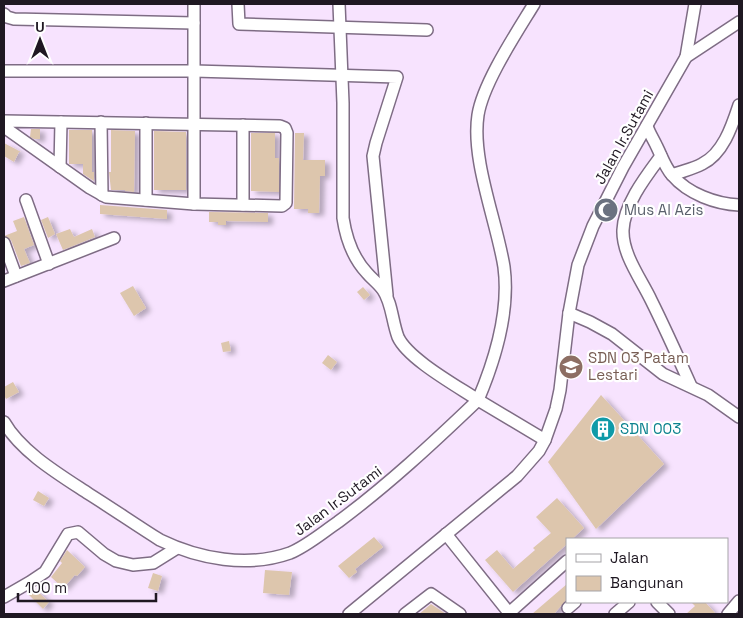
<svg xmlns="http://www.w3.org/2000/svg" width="743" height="618" font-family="'Space Grotesk',sans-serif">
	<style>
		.building { fill: #ddc6ad; filter: url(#shadow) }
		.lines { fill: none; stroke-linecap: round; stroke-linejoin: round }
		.minor-casing { stroke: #7e6c84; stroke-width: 14 }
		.minor { stroke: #fff; stroke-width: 11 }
		.labels { text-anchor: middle; stroke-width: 4.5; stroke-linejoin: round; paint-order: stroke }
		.street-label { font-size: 15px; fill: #1f1822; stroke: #fff }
		.worship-label { font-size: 15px; fill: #5b616d; stroke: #fff; text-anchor: start }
		.education-label { font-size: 15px; fill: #785e54; stroke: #fff; text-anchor: start }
		.culture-label { font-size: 15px; fill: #0d838f; stroke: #fff; text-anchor: start }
	</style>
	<defs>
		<filter id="shadow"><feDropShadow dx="5" dy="3" stdDeviation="2.5" flood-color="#0004"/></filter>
	</defs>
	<rect width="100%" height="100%" fill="#f7e3fe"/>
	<g class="building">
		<path d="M 31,129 L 40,129 L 40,139 L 34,139 L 30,137 Z"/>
		<path d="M 69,130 L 92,130 L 92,172 L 94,172 L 94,181 L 83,174 L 83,164 L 69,164 Z"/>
		<path d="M 111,130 L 135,131 L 134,192 L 125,191 L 125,190 L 111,190 L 109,172 L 111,172 Z"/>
		<path d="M 154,131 L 186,132 L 186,190 L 154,190 Z"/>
		<path d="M 251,133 L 275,133 L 275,158 L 279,158 L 279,192 L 251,191 Z"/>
		<path d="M 295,133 L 304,133 L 303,160 L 325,160 L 325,176 L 320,176 L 319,213 L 308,213 L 308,209 L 294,209 Z"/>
		<path d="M 4,143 L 21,152 L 19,152 L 14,162 L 4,156 Z"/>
		<path d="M 100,205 L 167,210 L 167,219 L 100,214 Z"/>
		<path d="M 209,212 L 268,213 L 268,222 L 226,221 L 226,225 L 218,225 L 218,222 L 209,222 Z"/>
		<path d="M 24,217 L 34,245 L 24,249 L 30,263 L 21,266 L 11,240 L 4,236 L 17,231 L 13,221 Z"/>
		<path d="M 48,217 L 55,234 L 48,238 L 41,220 Z"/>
		<path d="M 70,229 L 74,237 L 92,229 L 95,237 L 63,250 L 56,234 Z"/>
		<path d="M 133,286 L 146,308 L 134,316 L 120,293 Z"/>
		<path d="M 363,287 L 370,295 L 364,300 L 357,292 Z"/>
		<path d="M 229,341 L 231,351 L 223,352 L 221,343 Z"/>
		<path d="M 328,355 L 337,362 L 331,370 L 322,363 Z"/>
		<path d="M 13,382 L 19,392 L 6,399 L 4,395 L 4,387 Z"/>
		<path d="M 601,395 L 664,464 L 596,529 L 548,462 Z"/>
		<path d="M 38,491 L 49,498 L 44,506 L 33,500 Z"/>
		<path d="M 557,498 L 584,528 L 572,539 L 567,539 L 567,544 L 513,592 L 485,560 L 497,550 L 513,569 L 535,550 L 533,548 L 551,533 L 536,517 Z"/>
		<path d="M 374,537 L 383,547 L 355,569 L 357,572 L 349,578 L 338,566 Z"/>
		<path d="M 67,550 L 85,567 L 77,576 L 75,575 L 63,588 L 51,577 L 62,563 L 60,561 Z"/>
		<path d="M 265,570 L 292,572 L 289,595 L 263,593 Z"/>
		<path d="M 153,573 L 162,576 L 158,591 L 148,588 Z"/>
		<path d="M 567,584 L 567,599 L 554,614 L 532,614 Z"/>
		<path d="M 34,588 L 49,602 L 43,609 L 27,593 Z"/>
		<path d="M 691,602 L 705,602 L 716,614 L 686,614 L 695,606 Z"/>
		<path d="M 431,604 L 446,614 L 419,614 Z"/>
	</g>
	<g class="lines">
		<defs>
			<g id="minor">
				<path d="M 194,4 L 194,204"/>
				<path d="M 238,4 L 239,24 L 427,30"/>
				<path d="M 339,4 L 343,103 L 343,218 C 346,238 352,257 367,273 C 372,279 378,283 383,290 C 392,303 392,321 398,337 C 408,359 457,386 478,400 C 495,360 510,312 504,267 C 497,222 471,160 478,115 C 483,83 517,32 534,4"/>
				<path d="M 4,14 L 7,17 L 14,19 L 194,23"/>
				<path d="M 686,57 L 695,4"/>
				<path d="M 4,71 L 194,71 L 397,77 L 376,143 L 373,156 L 387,295"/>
				<path d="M 4,121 L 280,126 L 285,128 L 287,133 L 286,203 L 282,206 L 194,204 L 106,197 L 90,188 L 4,127"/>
				<path d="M 101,122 L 102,195"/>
				<path d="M 146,123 L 146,200"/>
				<path d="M 647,126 C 649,133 654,140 657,147 C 662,157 665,167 672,175 C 688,194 716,204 739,205"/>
				<path d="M 661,156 C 647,175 624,204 623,230 C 622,254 641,279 651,300 C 665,328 678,357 691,386"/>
				<path d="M 60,167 L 61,122"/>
				<path d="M 672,175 C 682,171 693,169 702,164 C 723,154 732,126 739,105"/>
				<path d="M 26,200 L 49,264"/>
				<path d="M 243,205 L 243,125"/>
				<path d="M 4,243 L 16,276"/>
				<path d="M 4,281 L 114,238"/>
				<path d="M 569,313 L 590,322 L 612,334 L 663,374 L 708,395 L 739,417"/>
				<path d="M 4,422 C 21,452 60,475 89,494 C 113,509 136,525 160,540 C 199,559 248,568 290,553 C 307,546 322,533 338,522 C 388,485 433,443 478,400 L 545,440"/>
				<path d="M 446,534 L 510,614"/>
				<path d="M 4,597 L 30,582 L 45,572 L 68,534 L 78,532 L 104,554 L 116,561 L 133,565 L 153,563 L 177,548"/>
				<path d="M 657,602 L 669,614"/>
				<path d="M 568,608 L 575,602"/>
				<path d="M 509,613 L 567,561"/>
				<path d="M 349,614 L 517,476 L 539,451 L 545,440 L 556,409 L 560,390 L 569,313 L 578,265 L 593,226 L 623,167 L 686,57 L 739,22"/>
				<path d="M 405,614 L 431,594 L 460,614"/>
				<path d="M 615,614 L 629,602"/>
				<path d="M 728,614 L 739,601"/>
			</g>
		</defs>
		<use href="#minor" class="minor-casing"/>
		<use href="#minor" class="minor"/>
	</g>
	<defs>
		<symbol id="mosque-disc" viewBox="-11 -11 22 22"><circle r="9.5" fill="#6b7280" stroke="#fff"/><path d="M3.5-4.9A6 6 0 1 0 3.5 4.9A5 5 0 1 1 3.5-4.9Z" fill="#fff"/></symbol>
		<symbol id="school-disc" viewBox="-11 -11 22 22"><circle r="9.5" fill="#8d6e63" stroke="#fff"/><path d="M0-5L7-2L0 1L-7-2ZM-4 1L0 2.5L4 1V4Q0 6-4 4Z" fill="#fff"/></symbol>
		<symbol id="building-disc" viewBox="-11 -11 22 22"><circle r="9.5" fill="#0f9aa8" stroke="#fff"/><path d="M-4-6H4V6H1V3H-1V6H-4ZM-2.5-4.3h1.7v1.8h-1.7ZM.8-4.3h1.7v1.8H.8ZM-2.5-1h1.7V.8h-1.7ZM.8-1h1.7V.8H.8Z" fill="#fff"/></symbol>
	</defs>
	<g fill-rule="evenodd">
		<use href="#mosque-disc" x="592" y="196" width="28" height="28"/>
		<use href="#school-disc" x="557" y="353" width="28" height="28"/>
		<use href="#building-disc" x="589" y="415" width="28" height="28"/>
	</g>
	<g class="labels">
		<g class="street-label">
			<text transform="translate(624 137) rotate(-61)" y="5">Jalan Ir.Sutami</text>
			<text transform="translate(338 501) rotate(-37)" y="5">Jalan Ir.Sutami</text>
		</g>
		<g class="worship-label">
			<text x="624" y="215">Mus Al Azis</text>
		</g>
		<g class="education-label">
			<text x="588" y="363">SDN 03 Patam<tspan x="588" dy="17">Lestari</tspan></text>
		</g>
		<g class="culture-label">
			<text x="620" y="434">SDN 003</text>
		</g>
	</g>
	<rect width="743" height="618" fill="none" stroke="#1f1822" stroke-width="10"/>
	<rect x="566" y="538" width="162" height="65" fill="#ffffff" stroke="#a5a3a7"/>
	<rect x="576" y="554" width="25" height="8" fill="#ffffff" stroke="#a5a3a7"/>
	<text x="610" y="563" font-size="15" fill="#1f1822">Jalan</text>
	<rect x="576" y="576" width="25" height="15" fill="#ddc6ad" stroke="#a5a3a7"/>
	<text x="610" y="588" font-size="15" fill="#1f1822">Bangunan</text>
	<g transform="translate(40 40)" stroke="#ffffff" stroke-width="4" paint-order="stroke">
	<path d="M0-4L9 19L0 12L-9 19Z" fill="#1f1822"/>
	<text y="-8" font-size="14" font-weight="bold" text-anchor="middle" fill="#1f1822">U</text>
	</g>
	<path d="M18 593v8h138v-8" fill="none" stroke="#1f1822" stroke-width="2.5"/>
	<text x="25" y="593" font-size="15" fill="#1f1822" stroke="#ffffff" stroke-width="4" paint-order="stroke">100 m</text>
</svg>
